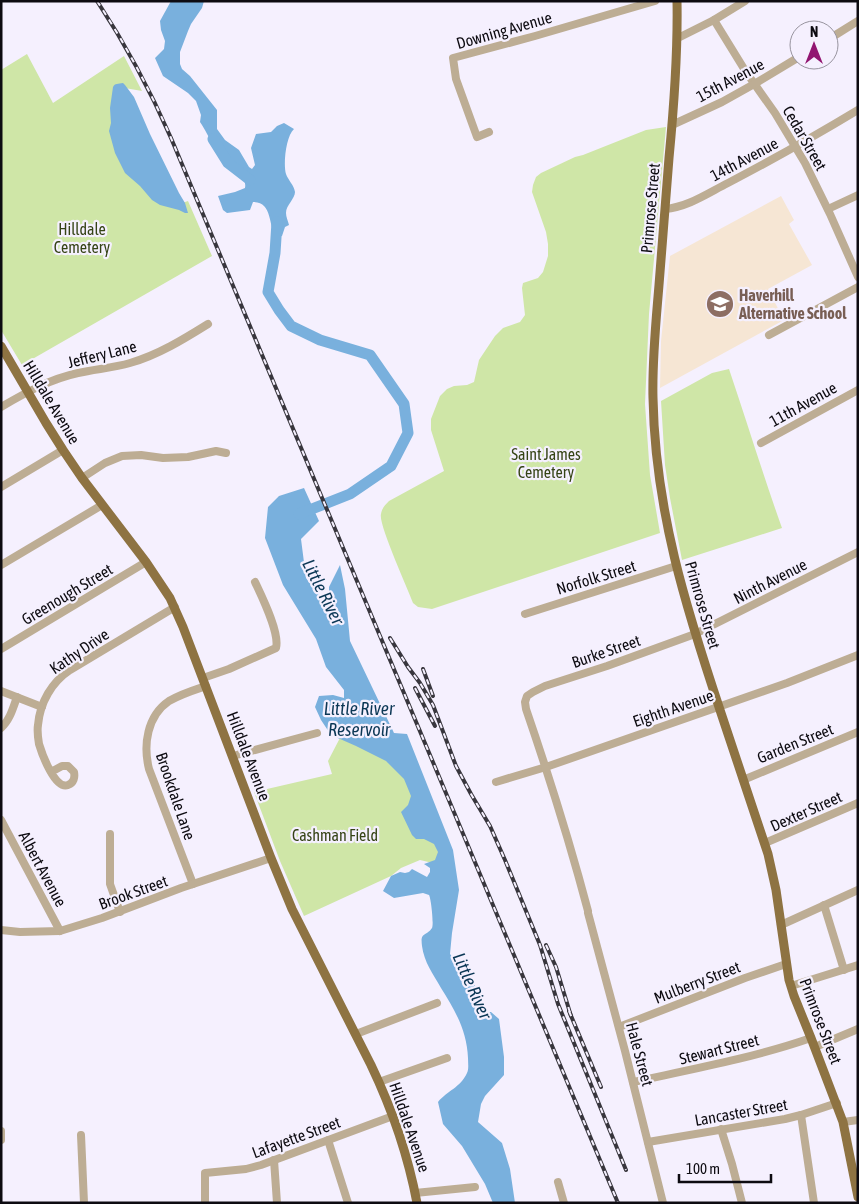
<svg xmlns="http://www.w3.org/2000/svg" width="859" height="1204" font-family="'Asap Condensed',sans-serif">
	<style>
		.education { fill: #f6e6d4 }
		.green { fill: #cfe6a7 }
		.water { fill: #79b0dd }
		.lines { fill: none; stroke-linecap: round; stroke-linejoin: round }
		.river { stroke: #79b0dd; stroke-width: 11 }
		.minor { stroke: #bdad94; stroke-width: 8 }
		.major { stroke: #8e7342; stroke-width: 9 }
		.rail-casing { stroke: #38363d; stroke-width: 4 }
		.rail { stroke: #f5f0fe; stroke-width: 2; stroke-dasharray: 5.5; stroke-linecap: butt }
		.labels { text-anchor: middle; stroke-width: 4.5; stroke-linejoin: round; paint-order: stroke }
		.street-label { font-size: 16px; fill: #0d0b11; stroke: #f5f0fe }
		.park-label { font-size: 16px; fill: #354315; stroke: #f5f0fe }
		.education-label { font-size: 16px; font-weight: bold; fill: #785e54; stroke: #f5f0fe; text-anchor: start }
		.water-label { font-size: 18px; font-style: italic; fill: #0b3755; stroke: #f5f0fe }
	</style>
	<rect width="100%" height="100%" fill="#f5f0fe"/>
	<path class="education" d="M 781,196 L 794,220 L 789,224 L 812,265 L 768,289 L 784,320 L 660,388 L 661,341 L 670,256 Z"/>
	<g class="green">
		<path d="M 27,54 L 53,103 L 124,56 L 142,91 L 119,87 L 179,204 L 188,201 L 212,256 L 22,365 L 1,330 L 1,70 Z"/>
		<path d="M 666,127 L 649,314 L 645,404 L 650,475 L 660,533 L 432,609 L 418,607 L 413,603 C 408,589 378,524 381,514 C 382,508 385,505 389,501 L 444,471 L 431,430 L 431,419 L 440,396 L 447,389 L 454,386 L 467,385 L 474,382 L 479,360 L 495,336 L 503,328 L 520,322 L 525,315 L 522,288 L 523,283 L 538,278 L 543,272 L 548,256 L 548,244 L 546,232 L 532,192 L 533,185 L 536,177 L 541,173 L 575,157 L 583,155 L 646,130 Z"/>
		<path d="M 729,369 C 747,422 763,475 782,528 L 682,560 L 670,498 L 665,465 L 661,401 L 712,373 Z"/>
		<path d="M 341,736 L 363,742 L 404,775 L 436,841 L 441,856 L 437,864 L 420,860 L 401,868 L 391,876 L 304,916 L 280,861 L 254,792 L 332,774 L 328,761 Z"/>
	</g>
	<g class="water">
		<path d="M 171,1 L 204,1 L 202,8 L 191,24 L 188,31 L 180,52 L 180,64 L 182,69 L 190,76 L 217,110 L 217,129 L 225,140 L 239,150 L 249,167 L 252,169 L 255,165 L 251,148 L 256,134 L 271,132 L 277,126 L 284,123 L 294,129 C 286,136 283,164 286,174 C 288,180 294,185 295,192 C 295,199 286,205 286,213 C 286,217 288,221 289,225 L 285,227 L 282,236 L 276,237 C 268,226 273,202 253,202 L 250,210 L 227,213 L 223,210 L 218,196 L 235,192 L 245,188 C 248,173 224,156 215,146 C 209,139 205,129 200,122 L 201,115 L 196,101 L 188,93 L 163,76 L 155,58 L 164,49 L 165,41 L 161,30 L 160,21 Z"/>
		<path d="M 123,83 L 125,85 L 134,97 L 150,134 L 179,193 L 185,203 L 188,213 L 185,213 L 179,210 L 160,205 L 152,200 L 140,186 L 125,173 L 115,153 L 109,131 L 111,123 L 110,108 L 113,87 C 115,83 118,84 123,83 Z"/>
		<path d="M 304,488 L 319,521 L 301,539 L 306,578 L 329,609 L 329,587 L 340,565 L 345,589 L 350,641 L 394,733 L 407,734 L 453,850 L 459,890 L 452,933 L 450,954 C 455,960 470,972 473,978 C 477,988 475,1000 477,1010 L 481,1012 L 491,1012 L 499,1019 L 504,1057 L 504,1075 L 485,1096 L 481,1104 L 478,1122 L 502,1143 L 510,1169 L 515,1203 L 493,1203 L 485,1184 L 462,1146 L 443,1124 L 438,1102 C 448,1090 460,1088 467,1073 C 469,1069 468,1063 468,1058 C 467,1031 455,1010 441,988 C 433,974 424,962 422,946 C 420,931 426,937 432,928 C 434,924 431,898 429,895 L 423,893 L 394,898 L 383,891 L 391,876 L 400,872 L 405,873 L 409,872 L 412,869 L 427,877 L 430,872 L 430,868 L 424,864 L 435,860 L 438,852 L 434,844 L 424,839 L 416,839 L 412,835 L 401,812 L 408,805 L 411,796 L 404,779 L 386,761 L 356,746 L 331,735 L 321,720 L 315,707 L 319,696 L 333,695 L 344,698 L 344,690 L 326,667 L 316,639 L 283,585 L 265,538 L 268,507 L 279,496 Z"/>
	</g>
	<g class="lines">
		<g class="river">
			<path d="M 213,139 L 228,163 L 250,180"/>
			<path d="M 277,222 L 275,253 L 268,292 L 279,310 L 291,326 L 320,340 L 370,355 L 404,404 L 408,433 L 391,466 L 350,494 L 299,514"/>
		</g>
		<g class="minor">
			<path d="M 714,20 L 746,72 L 775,113 L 805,163 L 830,214 L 858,277"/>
			<path d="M 678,38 L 714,20 L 745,1"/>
			<path d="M 829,39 L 858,21"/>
			<path d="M 672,125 L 722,102 L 756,83 L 799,57"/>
			<path d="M 489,132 L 477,137 L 456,79 L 453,58 L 535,36 L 655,1"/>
			<path d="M 665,209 C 688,207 708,193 728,183 C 772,160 815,136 858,110"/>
			<path d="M 828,209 L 858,195"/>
			<path d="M 769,335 L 858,287"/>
			<path d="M 1,407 C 25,393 50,379 78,373 C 95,369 113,368 130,363 C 158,355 184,339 208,324"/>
			<path d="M 761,443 L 858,390"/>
			<path d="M 82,478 L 105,463 L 122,456 L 141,455 L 163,458 L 188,457 L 216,451 L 226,453"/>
			<path d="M 1,487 L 63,450"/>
			<path d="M 1,565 L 102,505"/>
			<path d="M 525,614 L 676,566"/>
			<path d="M 1,649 L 146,562"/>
			<path d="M 203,678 L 229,669 L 276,648 C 280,633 262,597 255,582"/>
			<path d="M 1,691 L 42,707"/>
			<path d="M 1,728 C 10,720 13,708 17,697"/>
			<path d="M 233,756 L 317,733"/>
			<path d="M 51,772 L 62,766 L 68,766 L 74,772 C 75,777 74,783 68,785 C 55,790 42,754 39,744 C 38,738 37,731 38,725 C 40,702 52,682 70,670 L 175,607"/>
			<path d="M 743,780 L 858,732"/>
			<path d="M 496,782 L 546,767 L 787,683 L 858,655"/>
			<path d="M 1,820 L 60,931"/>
			<path d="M 110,834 L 110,884 L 120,912"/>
			<path d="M 765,843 L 858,803"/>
			<path d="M 193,884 L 149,769 C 143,745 147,716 169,701 C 181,694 194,690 206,686"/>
			<path d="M 824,905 L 844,970"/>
			<path d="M 588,911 C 570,843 549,776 526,709 L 525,702 L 527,696 L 533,692 L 545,686 L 607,666 L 695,634 L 858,552"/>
			<path d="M 588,913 L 625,1051 L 663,1203"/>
			<path d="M 781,925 L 858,890"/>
			<path d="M 1,930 L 20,932 L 60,931 L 102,918 L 181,888 L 271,858"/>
			<path d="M 791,986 L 858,965"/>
			<path d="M 619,1027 L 745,978 L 786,964"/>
			<path d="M 356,1034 L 437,1003"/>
			<path d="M 815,1047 L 858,1029"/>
			<path d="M 379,1082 L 447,1058"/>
			<path d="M 633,1082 C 693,1069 753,1058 811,1038"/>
			<path d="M 801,1115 L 814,1203"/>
			<path d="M 843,1122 L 858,1120"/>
			<path d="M 721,1129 L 732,1164 L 742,1203"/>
			<path d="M 1,1131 L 1,1140"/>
			<path d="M 81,1135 L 84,1203"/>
			<path d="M 328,1140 L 348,1203"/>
			<path d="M 648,1142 L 785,1119 L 801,1115 L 837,1103"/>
			<path d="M 274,1160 L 277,1203"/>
			<path d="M 558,1182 L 564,1203"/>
			<path d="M 415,1193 L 475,1187"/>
			<path d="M 205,1203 L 205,1173 L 246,1169 L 261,1165 L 393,1116"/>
		</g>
		<g class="major">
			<path d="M 677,1 C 678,54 674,106 669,158 C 666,200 662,243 659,285 C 656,322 652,360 653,398 C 655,510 686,608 721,713 C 737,760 752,807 768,854 L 776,890 L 789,980 L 794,996 L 811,1038 L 843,1122 L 858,1197"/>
			<path d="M 1,346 L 46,423 L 63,450 L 82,478 L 146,562 L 170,598 L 183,627 L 271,858 L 292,909 L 371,1065 C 392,1109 408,1155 417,1203"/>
		</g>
		<defs>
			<g id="rail">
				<path d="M 97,1 C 126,45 150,90 171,138 L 618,1203"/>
				<path d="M 390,638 L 408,667 L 420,683 L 433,705 L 456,766 L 471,794 L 490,826 L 505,860 L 540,945 L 558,1004 L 626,1170"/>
				<path d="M 423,669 L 433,696"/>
				<path d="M 415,688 L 435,726"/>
				<path d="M 546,945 L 556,967 L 571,1016"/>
				<path d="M 569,1011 L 601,1087"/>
			</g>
		</defs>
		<use href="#rail" class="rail-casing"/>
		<use href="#rail" class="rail"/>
	</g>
	<defs>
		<symbol id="school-disc" viewBox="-11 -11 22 22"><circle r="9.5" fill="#8d6e63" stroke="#f5f0fe"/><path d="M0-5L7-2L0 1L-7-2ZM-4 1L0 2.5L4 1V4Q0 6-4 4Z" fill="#fff"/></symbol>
	</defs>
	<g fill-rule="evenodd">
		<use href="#school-disc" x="704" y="288" width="32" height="32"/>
	</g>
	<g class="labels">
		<g class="street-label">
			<text transform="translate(504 30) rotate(-16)" y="6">Downing Avenue</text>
			<text transform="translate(730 80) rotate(-28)" y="6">15th Avenue</text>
			<text transform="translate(805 138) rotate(60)" y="6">Cedar Street</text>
			<text transform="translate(744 159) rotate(-28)" y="6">14th Avenue</text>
			<text transform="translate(650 208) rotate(-85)" y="6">Primrose Street</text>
			<text transform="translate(102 354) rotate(-14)" y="6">Jeffery Lane</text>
			<text transform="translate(52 402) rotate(59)" y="6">Hilldale Avenue</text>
			<text transform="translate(803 404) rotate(-29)" y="6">11th Avenue</text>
			<text transform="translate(596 577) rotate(-17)" y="6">Norfolk Street</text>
			<text transform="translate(770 581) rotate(-27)" y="6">Ninth Avenue</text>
			<text transform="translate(67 594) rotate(-31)" y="6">Greenough Street</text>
			<text transform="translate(703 605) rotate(74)" y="6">Primrose Street</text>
			<text transform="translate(79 651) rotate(-34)" y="6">Kathy Drive</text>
			<text transform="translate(606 651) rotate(-19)" y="6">Burke Street</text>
			<text transform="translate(673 708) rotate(-19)" y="6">Eighth Avenue</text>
			<text transform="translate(795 743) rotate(-22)" y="6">Garden Street</text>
			<text transform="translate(249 756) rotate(69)" y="6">Hilldale Avenue</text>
			<text transform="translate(176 796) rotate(71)" y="6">Brookdale Lane</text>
			<text transform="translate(806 811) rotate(-24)" y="6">Dexter Street</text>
			<text transform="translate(43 869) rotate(62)" y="6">Albert Avenue</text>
			<text transform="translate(133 892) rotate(-20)" y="6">Brook Street</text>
			<text transform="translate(697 982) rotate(-21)" y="6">Mulberry Street</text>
			<text transform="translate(821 1021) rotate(69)" y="6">Primrose Street</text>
			<text transform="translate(719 1049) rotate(-14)" y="6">Stewart Street</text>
			<text transform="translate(640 1054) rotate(75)" y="6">Hale Street</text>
			<text transform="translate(741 1112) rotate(-10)" y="6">Lancaster Street</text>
			<text transform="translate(410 1127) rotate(71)" y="6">Hilldale Avenue</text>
			<text transform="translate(296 1137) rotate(-20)" y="6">Lafayette Street</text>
		</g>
		<g class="park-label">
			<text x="82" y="235">Hilldale<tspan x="82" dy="18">Cemetery</tspan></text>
			<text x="546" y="460">Saint James<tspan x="546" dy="18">Cemetery</tspan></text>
			<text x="335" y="841">Cashman Field</text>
		</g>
		<g class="education-label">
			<text x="739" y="301">Haverhill<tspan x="739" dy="18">Alternative School</tspan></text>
		</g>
		<g class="water-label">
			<text transform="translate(323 592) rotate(63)" y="6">Little River</text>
			<text x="359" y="715">Little River<tspan x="359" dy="21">Reservoir</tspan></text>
			<text transform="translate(472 986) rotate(66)" y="6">Little River</text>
		</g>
	</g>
	<rect width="859" height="1204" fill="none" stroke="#0d0b11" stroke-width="5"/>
	<g transform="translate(814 45)"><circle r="24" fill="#f5f0fe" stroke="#98949f"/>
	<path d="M0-4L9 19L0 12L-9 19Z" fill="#921571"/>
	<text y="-8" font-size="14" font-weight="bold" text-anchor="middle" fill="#0d0b11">N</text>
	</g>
	<path d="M679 1174v8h92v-8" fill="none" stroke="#0d0b11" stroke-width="2.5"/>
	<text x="686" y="1174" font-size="15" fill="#0d0b11" stroke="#f5f0fe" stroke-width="4" paint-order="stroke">100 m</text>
</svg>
